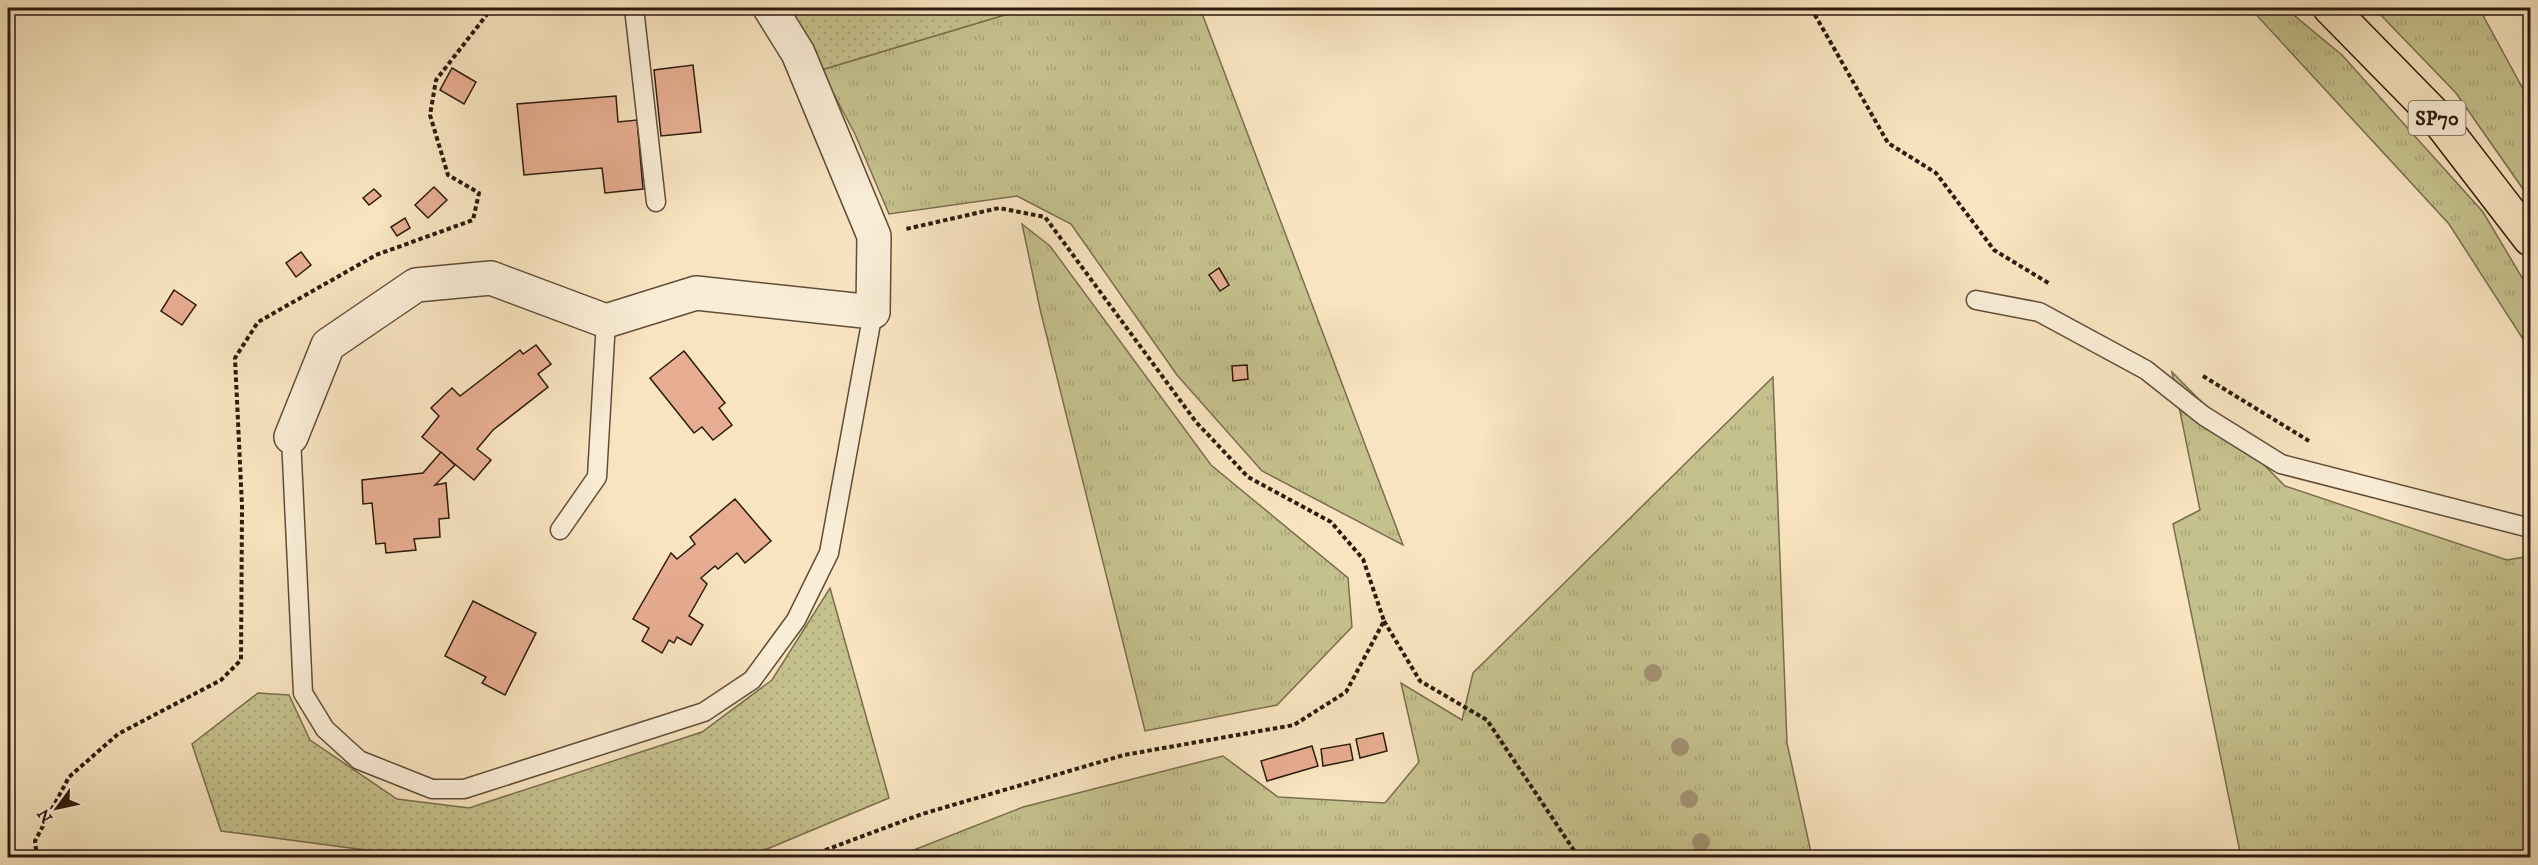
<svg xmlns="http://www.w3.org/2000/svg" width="2538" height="865" font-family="'IM FELL DW Pica',serif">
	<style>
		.grass { fill: url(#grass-tufts); stroke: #796e4e; stroke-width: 1.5 }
		.garden { fill: url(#garden-dots); stroke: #796e4e; stroke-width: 1.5 }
		.building { fill: #e7ad92; stroke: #2d1b0e; stroke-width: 1.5 }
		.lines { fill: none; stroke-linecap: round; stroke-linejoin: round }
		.lane-casing { stroke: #604d3a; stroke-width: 21 }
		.street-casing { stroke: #604d3a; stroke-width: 36 }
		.primary-casing { stroke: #2d1b0e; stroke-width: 36 }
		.path { stroke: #2d1b0e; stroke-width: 4; stroke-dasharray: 4.5 3; stroke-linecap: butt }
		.lane { stroke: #faedd6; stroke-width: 18 }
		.street { stroke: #faedd6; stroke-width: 33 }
		.primary { stroke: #f8e4c0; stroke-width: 33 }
		.tree { fill: #a29173 }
		.labels { text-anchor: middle; stroke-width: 4.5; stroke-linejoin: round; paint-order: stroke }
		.shield { fill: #faedd6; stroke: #6a5a4a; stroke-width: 1.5 }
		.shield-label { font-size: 20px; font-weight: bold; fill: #2d1b0e }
	</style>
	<defs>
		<pattern id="grass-tufts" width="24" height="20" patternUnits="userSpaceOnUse" patternTransform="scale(1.5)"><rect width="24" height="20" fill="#c5c18d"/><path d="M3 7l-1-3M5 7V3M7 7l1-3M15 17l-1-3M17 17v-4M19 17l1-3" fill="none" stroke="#aaa578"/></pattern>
		<pattern id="garden-dots" width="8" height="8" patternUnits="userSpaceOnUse" patternTransform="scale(1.5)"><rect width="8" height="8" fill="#c5c18d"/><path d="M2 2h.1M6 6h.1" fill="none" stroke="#aaa578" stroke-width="1.8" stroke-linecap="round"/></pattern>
	</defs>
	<rect width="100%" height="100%" fill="#f8e4c0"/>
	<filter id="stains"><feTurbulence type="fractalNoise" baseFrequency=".00333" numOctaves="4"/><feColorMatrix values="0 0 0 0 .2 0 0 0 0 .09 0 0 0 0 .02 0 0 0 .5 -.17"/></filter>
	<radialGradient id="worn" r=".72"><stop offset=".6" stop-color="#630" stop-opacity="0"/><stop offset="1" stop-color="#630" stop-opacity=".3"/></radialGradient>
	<g class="grass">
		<path d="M 1028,8 L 1200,8 L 1403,545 L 1262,471 L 1177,375 L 1071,224 L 1017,196 L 889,214 L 855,134 L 821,70 Z"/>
		<path d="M 2250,8 L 2285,8 L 2342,55 L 2483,212 L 2530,291 L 2530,350 L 2449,224 Z"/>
		<path d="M 2374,8 L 2479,8 L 2530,102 L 2530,199 L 2456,93 Z"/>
		<path d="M 1022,224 L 1050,246 L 1211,465 L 1348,578 L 1352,627 L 1277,705 L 1145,731 L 1040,309 Z"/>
		<path d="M 2172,372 L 2285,486 L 2507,560 L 2530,556 L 2530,857 L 2241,857 L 2173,524 L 2200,510 Z"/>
		<path d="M 1773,377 L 1787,743 L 1812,857 L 896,857 L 1023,807 L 1223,756 L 1278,797 L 1385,803 L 1419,762 L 1401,683 L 1462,720 L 1473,673 Z"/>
	</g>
	<g class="garden">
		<path d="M 788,8 L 1028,8 L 821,70 Z"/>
		<path d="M 830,588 L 889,798 L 748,857 L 389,858 L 388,853 L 221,831 L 192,744 L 258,693 L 289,695 L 310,740 L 397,799 L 469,808 L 702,732 L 772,680 Z"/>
	</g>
	<g class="building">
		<path d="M 693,65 L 701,132 L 661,136 L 654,70 Z"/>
		<path d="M 452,68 L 476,82 L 464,104 L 440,90 Z"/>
		<path d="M 616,96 L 618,122 L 637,120 L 643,189 L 605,193 L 602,168 L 524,175 L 517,104 Z"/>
		<path d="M 434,187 L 447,200 L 428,218 L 415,205 Z"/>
		<path d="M 374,189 L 381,196 L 369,205 L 363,198 Z"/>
		<path d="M 405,218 L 410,228 L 397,236 L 391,227 Z"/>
		<path d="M 301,252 L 311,265 L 296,277 L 286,263 Z"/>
		<path d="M 1219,268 L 1229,285 L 1220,291 L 1209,275 Z"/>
		<path d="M 174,290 L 196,305 L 182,325 L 161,311 Z"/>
		<path d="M 536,345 L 551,364 L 538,374 L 548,387 L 493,430 L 477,449 L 491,460 L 474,480 L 422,437 L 439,416 L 431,408 L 452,388 L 460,396 L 520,350 L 523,354 Z"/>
		<path d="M 684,351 L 725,403 L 719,408 L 732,425 L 713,440 L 702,427 L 694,433 L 650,378 Z"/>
		<path d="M 1247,365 L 1248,379 L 1233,381 L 1232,366 Z"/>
		<path d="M 441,452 L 455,465 L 435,485 L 446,483 L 449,518 L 439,519 L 440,537 L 414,539 L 416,550 L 386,553 L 385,543 L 376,544 L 372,503 L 363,504 L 362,480 L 423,473 Z"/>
		<path d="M 735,499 L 771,541 L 745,563 L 737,553 L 718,569 L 715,566 L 701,578 L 707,584 L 689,616 L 703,625 L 691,645 L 677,637 L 674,643 L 669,640 L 662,653 L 642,641 L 649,628 L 633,619 L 671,553 L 677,559 L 695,544 L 690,537 Z"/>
		<path d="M 473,601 L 536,633 L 505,695 L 482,683 L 486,677 L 445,656 Z"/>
		<path d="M 1383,733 L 1387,751 L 1360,758 L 1356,739 Z"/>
		<path d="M 1350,744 L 1353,760 L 1323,766 L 1321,749 Z"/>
		<path d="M 1312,746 L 1318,766 L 1267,781 L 1261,761 Z"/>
	</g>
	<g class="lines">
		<defs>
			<g id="lane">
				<path d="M 634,8 L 656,202"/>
				<path d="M 1976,300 L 2039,312 L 2146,370 L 2204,416 L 2281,464 L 2530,528"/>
				<path d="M 291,437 L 303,693 L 325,729 L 359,760 L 432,789 L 464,789 L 704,712 L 752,680 L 796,620 L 829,553 L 873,312"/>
				<path d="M 560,530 L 597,477 L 606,321"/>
			</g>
			<path id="street" d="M 291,437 L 328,345 L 416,285 L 491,278 L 606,321 L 696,293 L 873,312 L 874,236 L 798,53 L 770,8"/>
			<path id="primary" d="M 2330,8 L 2433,113 L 2530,239"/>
		</defs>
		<use href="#lane" class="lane-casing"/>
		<use href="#street" class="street-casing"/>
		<use href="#primary" class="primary-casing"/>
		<g class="path">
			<path d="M 1811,8 L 1888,143 L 1936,173 L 1994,250 L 2050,284"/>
			<path d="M 2203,376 L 2309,441"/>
			<path d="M 1384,621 L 1420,681 L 1487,720 L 1579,858"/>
			<path d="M 37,858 L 35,841 L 69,777 L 118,734 L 221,680 L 241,660 L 242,506 L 235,358 L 258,322 L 376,255 L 473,220 L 479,193 L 448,175 L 430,115 L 436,80 L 492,8"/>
			<path d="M 804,858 L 922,814 L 1124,755 L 1294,725 L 1346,692 L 1384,621 L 1363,559 L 1331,522 L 1248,477 L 1196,422 L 1045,217 L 999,208 L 906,229"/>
		</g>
		<use href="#lane" class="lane"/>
		<use href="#street" class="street"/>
		<use href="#primary" class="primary"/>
	</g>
	<g class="tree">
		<circle cx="1653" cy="673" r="9"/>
		<circle cx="1680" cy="747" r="9"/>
		<circle cx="1689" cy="799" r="9"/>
		<circle cx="1701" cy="842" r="9"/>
	</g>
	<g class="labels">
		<rect class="shield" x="2408.5" y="101" width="57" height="34" rx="4.5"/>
		<g class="shield-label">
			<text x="2437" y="125">SP70</text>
		</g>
	</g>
	<rect width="2538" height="865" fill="none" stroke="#f8e4c0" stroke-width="30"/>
	<rect x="9" y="9" width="2520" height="847" fill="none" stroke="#2d1b0e" stroke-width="3"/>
	<rect x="15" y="15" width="2508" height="835" fill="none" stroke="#2d1b0e" stroke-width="1.5"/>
	<g transform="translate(57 808) rotate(237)" stroke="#faedd6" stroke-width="4.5" paint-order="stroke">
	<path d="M0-4.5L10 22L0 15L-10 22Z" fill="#2d1b0e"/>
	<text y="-9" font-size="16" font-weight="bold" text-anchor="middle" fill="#2d1b0e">N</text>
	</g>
	<rect width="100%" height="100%" filter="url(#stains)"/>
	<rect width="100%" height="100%" fill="url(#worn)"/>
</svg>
